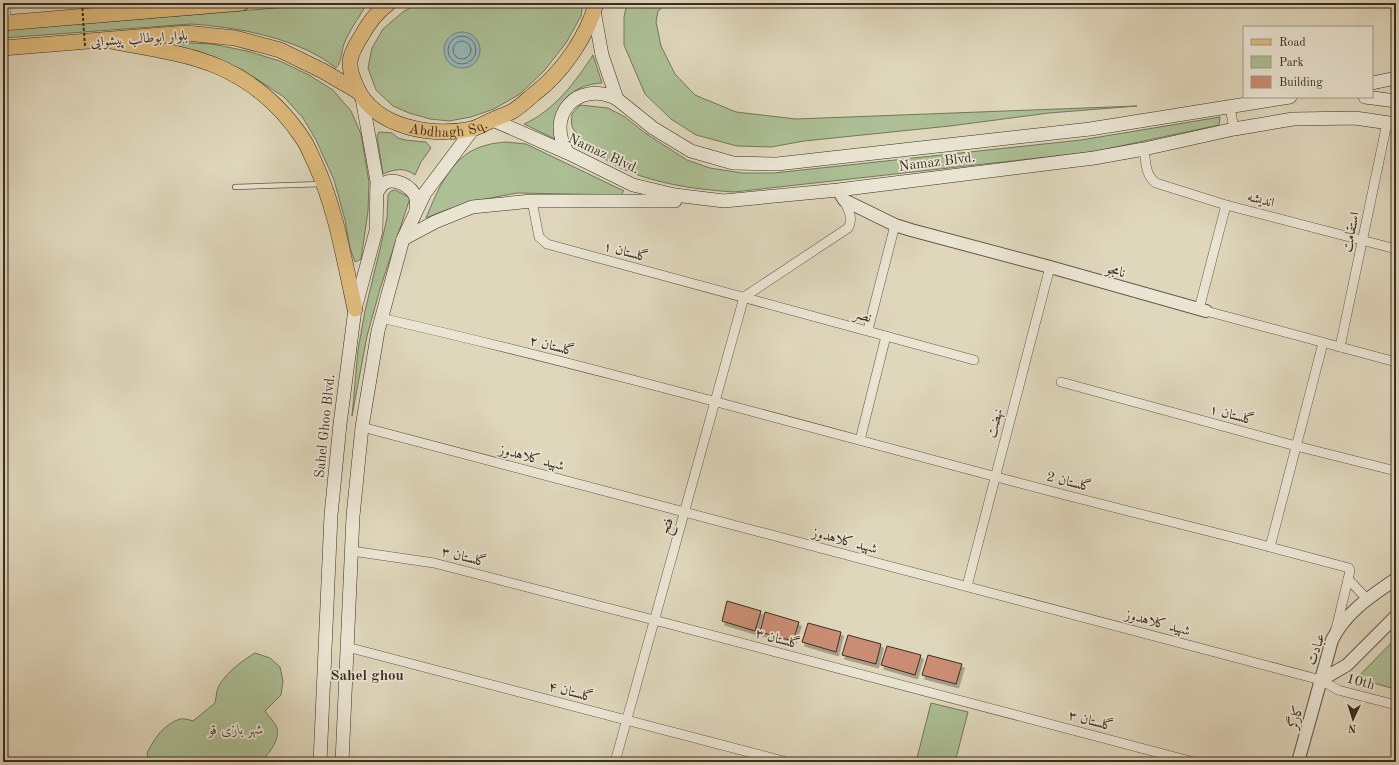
<svg xmlns="http://www.w3.org/2000/svg" width="1399" height="765" font-family="'Old Standard TT',Amiri,serif">
	<style>
		.green { fill: #acbf95; stroke: #74765b }
		.water { fill: #96b7ba; stroke: #72807d }
		.lines { fill: none; stroke-linecap: round; stroke-linejoin: round }
		.shore { stroke: #68726e; stroke-width: 1 }
		.building { fill: #ca8d73; stroke: #3b2d21; filter: url(#shadow) }
		.service-casing { stroke: #645848; stroke-width: 6 }
		.minor-casing { stroke: #645848; stroke-width: 10 }
		.tertiary-casing { stroke: #645848; stroke-width: 14 }
		.secondary-casing { stroke: #3b2d21; stroke-width: 14 }
		.primary-casing { stroke: #3b2d21; stroke-width: 16 }
		.trunk-casing { stroke: #3b2d21; stroke-width: 16 }
		.service { stroke: #eae5d3; stroke-width: 4.5 }
		.minor { stroke: #eae5d3; stroke-width: 9 }
		.tertiary { stroke: #eae5d3; stroke-width: 12 }
		.secondary { stroke: #eae5d3; stroke-width: 13 }
		.primary { stroke: #e0bc7e; stroke-width: 15 }
		.trunk { stroke: #e0bc7e; stroke-width: 15 }
		.path-bridge { stroke: #3b2d21; stroke-width: 2; stroke-dasharray: 3 2; stroke-linecap: butt }
		.labels { text-anchor: middle; stroke-width: 3.5; stroke-linejoin: round; paint-order: stroke }
		.street-label { font-size: 14px; fill: #3b2d21; stroke: #eae5d3 }
		.park-label { font-size: 14px; font-style: italic; fill: #524a38; stroke: #eae5d3 }
		.neighbourhood-label { font-size: 15px; font-weight: bold; fill: #3b2d21; stroke: #eae5d3 }
	</style>
	<defs>
		<filter id="shadow"><feDropShadow dx="2.5" dy="4" stdDeviation="0" flood-color="#0004"/></filter>
	</defs>
	<rect width="100%" height="100%" fill="#dfd7bc"/>
	<filter id="stains"><feTurbulence type="fractalNoise" baseFrequency=".005" numOctaves="4"/><feColorMatrix values="0 0 0 0 .2 0 0 0 0 .09 0 0 0 0 .02 0 0 0 .5 -.17"/></filter>
	<radialGradient id="worn" r=".72"><stop offset=".6" stop-color="#630" stop-opacity="0"/><stop offset="1" stop-color="#630" stop-opacity=".3"/></radialGradient>
	<g class="green">
		<path d="M 338,3 L 361,3 L 365,7 C 358,19 349,31 344,44 C 341,53 342,61 336,68 C 299,38 237,27 191,24 L 3,38 L 3,30 Z"/>
		<path d="M 421,3 L 583,3 L 581,16 L 566,43 L 544,71 L 520,94 L 494,109 L 471,117 L 449,121 L 430,119 L 409,113 L 393,106 L 376,90 L 368,68 L 372,48 L 383,29 L 404,11 Z"/>
		<path d="M 627,3 L 668,3 L 658,11 L 656,22 L 661,46 L 675,74 L 695,95 L 736,112 L 796,119 L 1137,106 L 1049,113 L 950,126 L 804,141 L 771,147 L 737,146 L 696,135 L 671,119 L 645,94 L 624,45 L 624,17 Z"/>
		<path d="M 171,42 L 212,44 L 247,51 L 280,61 L 309,75 L 333,90 L 351,111 L 361,134 L 369,182 L 368,211 L 361,259 L 355,262 L 350,248 L 345,220 L 334,180 L 316,140 L 303,118 L 284,97 L 243,70 L 198,51 L 168,46 Z"/>
		<path d="M 593,55 L 602,83 C 571,84 550,107 555,139 L 524,124 C 554,111 576,81 593,55 Z"/>
		<path d="M 580,105 L 608,108 L 625,117 L 645,133 L 687,160 L 710,168 L 742,173 L 774,173 L 1081,140 L 1220,117 L 1219,125 L 1092,152 L 734,192 C 686,189 613,179 581,138 C 578,135 573,130 572,126 C 571,122 572,118 572,114 Z"/>
		<path d="M 379,132 L 392,133 L 398,138 L 405,140 L 426,142 L 431,148 L 421,162 L 415,175 C 404,167 395,169 383,174 L 377,136 Z"/>
		<path d="M 505,142 L 526,144 L 624,191 L 621,195 L 517,193 L 480,200 L 446,210 L 426,218 C 438,189 452,153 487,145 C 493,143 499,143 505,142 Z"/>
		<path d="M 395,190 L 405,195 L 410,198 L 380,289 L 367,336 L 352,416 L 358,350 L 365,311 L 380,249 L 387,218 L 388,195 L 391,191 Z"/>
		<path d="M 1396,638 L 1396,671 L 1391,688 L 1357,678 Z"/>
		<path d="M 255,653 L 270,658 L 280,667 L 283,681 L 281,695 L 265,711 C 268,716 275,722 277,728 C 280,740 269,754 260,762 L 149,762 L 147,753 C 154,739 164,724 180,719 C 184,718 189,720 193,721 L 215,703 C 216,699 216,695 217,691 C 221,676 243,660 255,653 Z"/>
		<path d="M 931,703 L 968,712 L 955,762 L 916,762 Z"/>
	</g>
	<circle class="water" cx="462" cy="50" r="18"/>
	<g class="lines">
		<g class="shore">
			<circle cx="462" cy="50" r="14"/>
			<circle cx="462" cy="50" r="9"/>
		</g>
	</g>
	<g class="building">
		<path d="M 727,601 L 761,611 L 755,631 L 722,621 Z"/>
		<path d="M 765,612 L 799,622 L 793,641 L 760,632 Z"/>
		<path d="M 808,623 L 841,632 L 836,652 L 802,642 Z"/>
		<path d="M 848,635 L 881,644 L 876,664 L 842,655 Z"/>
		<path d="M 887,646 L 921,655 L 915,675 L 881,665 Z"/>
		<path d="M 928,655 L 962,664 L 956,684 L 922,675 Z"/>
	</g>
	<g class="lines">
		<defs>
			<path id="service" d="M 235,187 L 322,184"/>
			<g id="minor">
				<path d="M 5,3 L 6,23"/>
				<path d="M 1230,107 L 1234,129"/>
				<path d="M 1144,149 C 1146,162 1145,175 1156,183 L 1226,205 L 1396,249"/>
				<path d="M 532,201 L 539,237 L 547,244 L 974,360"/>
				<path d="M 744,297 L 848,228 C 854,218 848,210 844,200"/>
				<path d="M 1199,309 L 1226,205"/>
				<path d="M 1206,311 L 1396,362"/>
				<path d="M 381,318 C 587,365 790,422 993,476 C 1085,501 1178,523 1270,547"/>
				<path d="M 868,330 L 895,225"/>
				<path d="M 1323,343 L 1270,547 L 1349,568 L 1350,571 L 1336,629"/>
				<path d="M 1340,347 L 1387,123"/>
				<path d="M 1061,382 L 1296,446 L 1396,471"/>
				<path d="M 362,427 L 1321,680 L 1338,690 L 1396,705"/>
				<path d="M 860,440 L 886,336"/>
				<path d="M 352,551 L 434,563 L 654,620 L 1194,762"/>
				<path d="M 1348,579 L 1367,599"/>
				<path d="M 967,586 L 1050,267"/>
				<path d="M 347,647 L 787,762"/>
				<path d="M 615,762 L 744,297"/>
			</g>
			<g id="tertiary">
				<path d="M 838,190 L 844,200 L 895,225 L 911,230 L 1050,267 L 1206,311"/>
				<path d="M 1321,680 L 1347,665 L 1396,616"/>
				<path d="M 1298,762 L 1332,640 C 1346,612 1371,596 1396,579"/>
			</g>
			<g id="secondary">
				<path d="M 594,11 L 602,55 L 617,99 L 653,128 L 691,151 L 733,163 L 777,164 L 1090,129 L 1290,97"/>
				<path d="M 1372,83 L 1396,78"/>
				<path d="M 1365,97 L 1396,101"/>
				<path d="M 493,120 L 568,153 L 633,185 L 675,195 L 724,201 L 838,190 L 1094,158 L 1144,149 L 1234,129 L 1293,119 L 1355,118 L 1396,124"/>
				<path d="M 568,153 C 544,116 578,79 617,99"/>
				<path d="M 377,192 C 379,190 380,187 382,185 C 392,175 412,186 416,198 C 417,201 416,206 416,210"/>
				<path d="M 403,239 L 435,222 L 472,207 L 532,201 L 675,201"/>
				<path d="M 320,762 L 331,515 L 340,424 L 355,309 L 376,231 L 377,181 L 362,98"/>
				<path d="M 342,762 L 353,516 L 362,427 L 378,331 L 403,239 L 425,193 L 473,129"/>
			</g>
			<g id="primary">
				<path id="s1" d="M 389,3 C 378,11 368,24 362,35 C 348,57 346,64 357,88 C 376,128 432,137 471,129 C 477,128 483,124 488,122 C 496,118 505,115 513,111 C 521,106 527,100 534,94 C 561,74 588,36 596,3"/>
			</g>
			<g id="trunk">
				<path d="M 3,23 L 242,3"/>
				<path d="M 104,40 C 141,47 184,52 219,67 C 253,82 282,107 303,139 C 308,146 311,155 315,163 C 336,209 344,259 355,309"/>
				<path d="M 3,48 L 186,33 L 235,38 L 280,50 L 323,71 L 359,92"/>
			</g>
		</defs>
		<use href="#service" class="service-casing"/>
		<use href="#minor" class="minor-casing"/>
		<use href="#tertiary" class="tertiary-casing"/>
		<use href="#secondary" class="secondary-casing"/>
		<use href="#primary" class="primary-casing"/>
		<use href="#trunk" class="trunk-casing"/>
		<use href="#service" class="service"/>
		<use href="#minor" class="minor"/>
		<use href="#tertiary" class="tertiary"/>
		<use href="#secondary" class="secondary"/>
		<use href="#primary" class="primary"/>
		<use href="#trunk" class="trunk"/>
		<path class="path-bridge" d="M 82,3 L 85,47"/>
	</g>
	<g class="labels">
		<g class="street-label">
			<text transform="translate(139 38) rotate(-4)" y="5">بلوار ابوطالب پیشوایی</text>
			<text dy="5" stroke="none"><textPath href="#s1" startOffset="206">Abdhagh Sq.</textPath></text>
			<text transform="translate(604 153) rotate(25)" y="5">Namaz Blvd.</text>
			<text transform="translate(937 161) rotate(-7)" y="5">Namaz Blvd.</text>
			<text transform="translate(1261 199) rotate(15)" y="5">اندیشه</text>
			<text transform="translate(1350 232) rotate(-78)" y="5">استقامت</text>
			<text transform="translate(626 251) rotate(15)" y="5">گلستان ۱</text>
			<text transform="translate(1116 270) rotate(16)" y="5">نامجو</text>
			<text transform="translate(863 315) rotate(16)" y="5">نصر</text>
			<text transform="translate(552 345) rotate(14)" y="5">گلستان ۲</text>
			<text transform="translate(1232 414) rotate(15)" y="5">گلستان ۱</text>
			<text transform="translate(994 423) rotate(-75)" y="5">نهضت</text>
			<text transform="translate(324 426) rotate(-84)" y="5">Sahel Ghoo Blvd.</text>
			<text transform="translate(532 457) rotate(15)" y="5">شهید کلاهدوز</text>
			<text transform="translate(1069 481) rotate(14)" y="5">گلستان 2</text>
			<text transform="translate(666 526) rotate(-74)" y="5">فتح</text>
			<text transform="translate(845 540) rotate(15)" y="5">شهید کلاهدوز</text>
			<text transform="translate(464 556) rotate(14)" y="5">گلستان ۳</text>
			<text transform="translate(1158 622) rotate(15)" y="5">شهید کلاهدوز</text>
			<text transform="translate(778 638) rotate(15)" y="5">گلستان ۳</text>
			<text transform="translate(1315 649) rotate(-72)" y="5">عبادت</text>
			<text transform="translate(1361 681) rotate(15)" y="5">10th</text>
			<text transform="translate(571 691) rotate(15)" y="5">گلستان ۴</text>
			<text transform="translate(1295 717) rotate(-74)" y="5">کارگر</text>
			<text transform="translate(1091 720) rotate(15)" y="5">گلستان ۳</text>
		</g>
		<g class="park-label">
			<text x="236" y="734">شهر بازی قو</text>
		</g>
		<g class="neighbourhood-label">
			<text x="367" y="680">Sahel ghou</text>
		</g>
	</g>
	<rect width="1399" height="765" fill="none" stroke="#dfd7bc" stroke-width="16"/>
	<rect x="4" y="4" width="1391" height="757" fill="none" stroke="#3b2d21" stroke-width="2"/>
	<rect x="8" y="8" width="1383" height="749" fill="none" stroke="#3b2d21"/>
	<rect x="1243" y="26" width="130" height="72" fill="#eae5d3" stroke="#a49b8c"/>
	<rect x="1251" y="39" width="20" height="6" fill="#e0bc7e" stroke="#a49b8c"/>
	<text x="1279" y="46" font-size="12" fill="#3b2d21">Road</text>
	<rect x="1251" y="56" width="20" height="12" fill="#acbf95" stroke="#a49b8c"/>
	<text x="1279" y="66" font-size="12" fill="#3b2d21">Park</text>
	<rect x="1251" y="76" width="20" height="12" fill="#ca8d73" stroke="#a49b8c"/>
	<text x="1279" y="86" font-size="12" fill="#3b2d21">Building</text>
	<g transform="translate(1353 719) rotate(184)" stroke="#eae5d3" stroke-width="3" paint-order="stroke">
	<path d="M0-3L7 15L0 10L-7 15Z" fill="#3b2d21"/>
	<text y="-6" font-size="11" font-weight="bold" text-anchor="middle" fill="#3b2d21">N</text>
	</g>
	<rect width="100%" height="100%" filter="url(#stains)"/>
	<rect width="100%" height="100%" fill="url(#worn)"/>
</svg>
